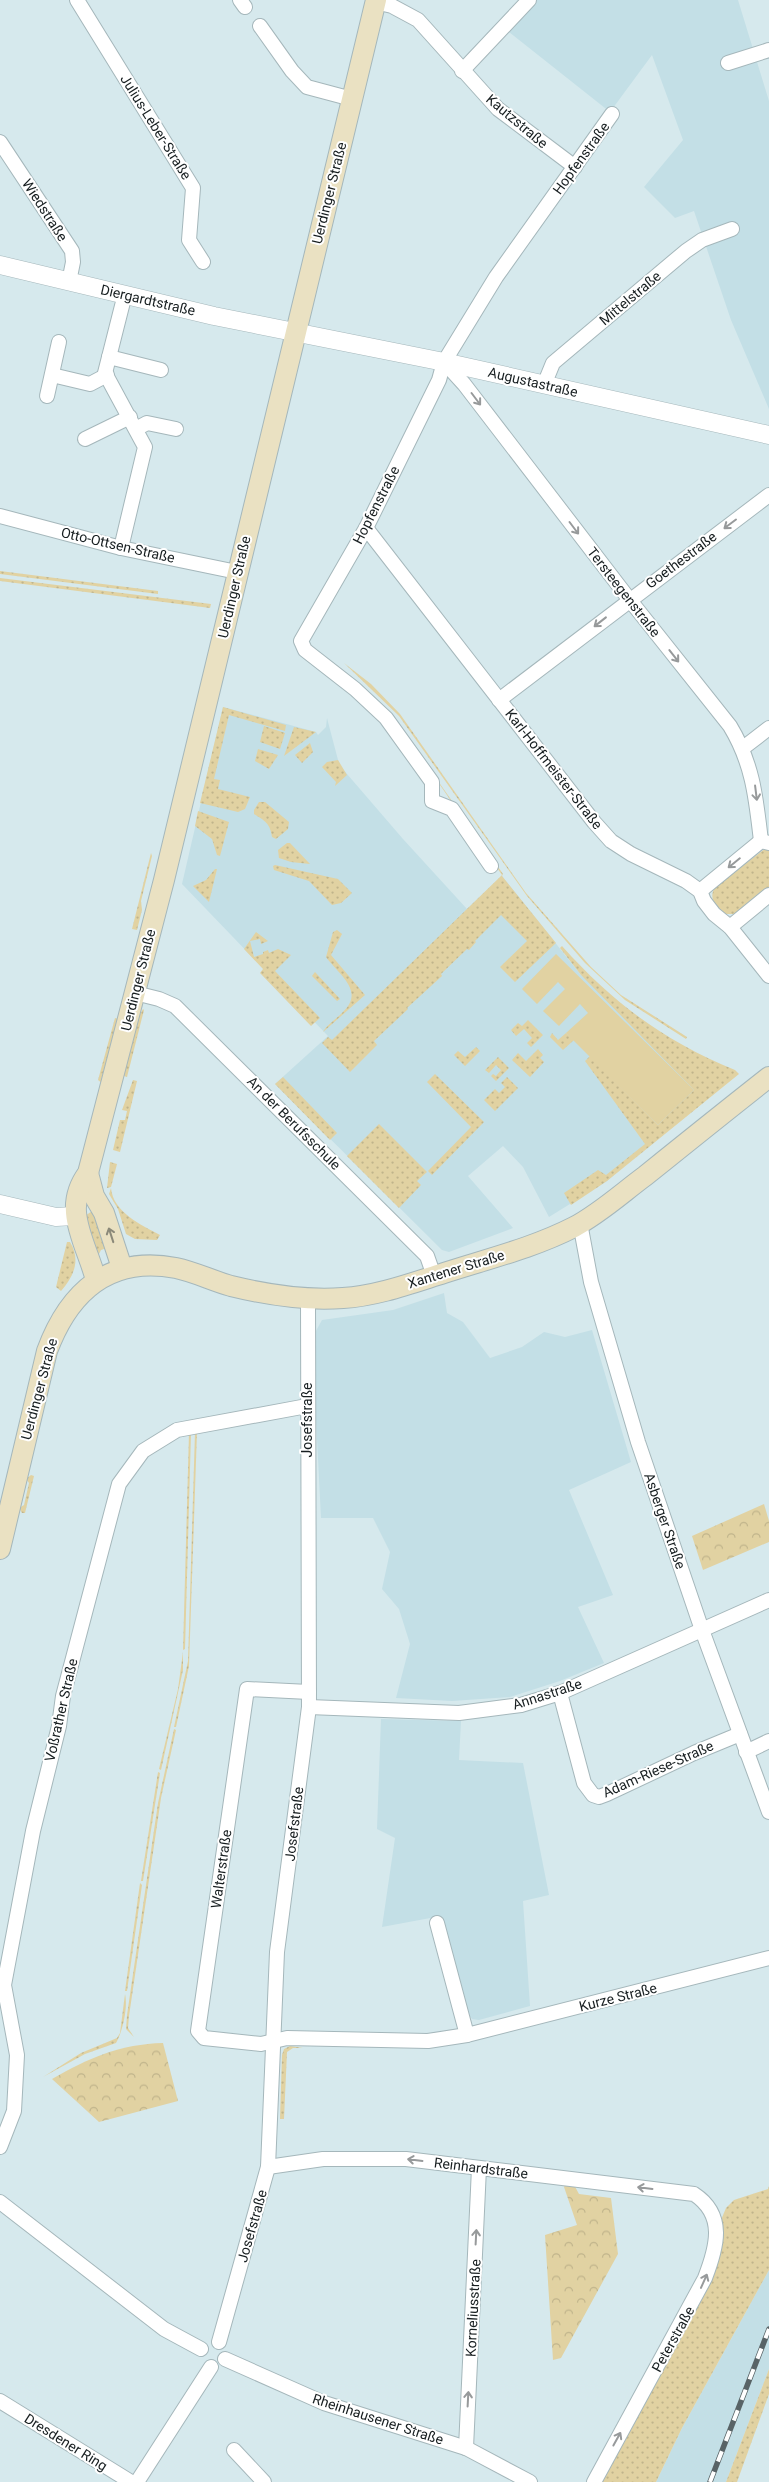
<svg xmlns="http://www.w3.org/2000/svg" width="769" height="2482" font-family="Roboto,sans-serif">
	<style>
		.built { fill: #c3dfe6 }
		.grass { fill: url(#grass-dots) }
		.park { fill: url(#park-crowns) }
		.garden { fill: #e1d2a2 }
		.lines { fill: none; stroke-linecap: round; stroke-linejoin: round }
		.minor-casing { stroke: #a5b7bb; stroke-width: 16 }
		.tertiary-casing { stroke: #a5b7bb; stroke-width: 19 }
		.secondary-casing { stroke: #a5b7bb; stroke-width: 22 }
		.minor { stroke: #fff; stroke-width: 14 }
		.tertiary { stroke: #fff; stroke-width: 18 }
		.secondary { stroke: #eae1c2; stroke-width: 20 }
		.rail-casing { stroke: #586366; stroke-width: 5.5 }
		.rail { stroke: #fff; stroke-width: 4; stroke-dasharray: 11; stroke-linecap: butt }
		.oneway { stroke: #979a9b }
		.oneway2 { stroke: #8b8979 }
		.labels { text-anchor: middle; stroke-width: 4; stroke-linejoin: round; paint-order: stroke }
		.street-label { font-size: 14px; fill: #171e20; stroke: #fff }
	</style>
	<defs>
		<pattern id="grass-dots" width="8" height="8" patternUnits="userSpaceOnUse" patternTransform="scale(1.25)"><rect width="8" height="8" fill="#e1d2a2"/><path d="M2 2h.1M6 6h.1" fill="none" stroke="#c0b48b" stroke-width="1.8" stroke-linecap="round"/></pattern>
		<pattern id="park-crowns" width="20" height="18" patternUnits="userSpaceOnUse" patternTransform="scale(1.25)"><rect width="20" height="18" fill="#e1d2a2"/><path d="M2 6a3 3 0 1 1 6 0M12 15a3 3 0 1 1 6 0" fill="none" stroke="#c0b48b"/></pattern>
	</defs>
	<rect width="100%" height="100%" fill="#d6e9ed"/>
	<g class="built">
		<path d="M 535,0 L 738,0 L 769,101 L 769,409 L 731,320 L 694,211 L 675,218 L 644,187 L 683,140 L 652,55 L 610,112 L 509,32 Z"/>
		<path d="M 223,707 L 316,732 L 318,735 L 326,727 L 327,718 L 338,760 L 341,767 L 403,839 L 467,909 L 502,876 L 581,975 L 715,1086 L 607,1181 L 549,1217 L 523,1167 L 503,1146 L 468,1176 L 513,1228 L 449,1252 L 442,1250 L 275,1084 L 328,1036 L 182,884 Z"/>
		<path d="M 444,1293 L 447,1313 L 463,1322 L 490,1358 L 522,1347 L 544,1332 L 565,1337 L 592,1330 L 631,1462 L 569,1490 L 613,1595 L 578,1607 L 604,1663 L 560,1681 L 510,1697 L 452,1701 L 396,1698 L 410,1644 L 399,1609 L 382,1589 L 390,1552 L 373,1518 L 321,1518 L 312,1338 L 322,1320 L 393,1310 Z"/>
		<path d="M 381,1719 L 461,1721 L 459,1760 L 523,1763 L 549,1895 L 523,1901 L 530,2006 L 479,2020 L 472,2019 L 468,2014 L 441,1916 L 382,1927 L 395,1838 L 377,1829 Z"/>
		<path d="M 769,2270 L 769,2369 L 726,2482 L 656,2482 L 682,2428 Z"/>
	</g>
	<g class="grass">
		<path d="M 0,571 L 158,591 L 158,594 L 0,574 Z"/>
		<path d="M 0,578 L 211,604 L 210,608 L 0,581 Z"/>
		<path d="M 319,652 L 343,670 L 408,738 L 503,874 L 502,876 L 556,943 L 515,982 L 500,967 L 527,941 L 501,915 L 475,941 L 476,942 L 469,950 L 467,949 L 441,974 L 442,976 L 407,1008 L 408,1009 L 374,1041 L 377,1045 L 350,1072 L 322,1043 L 328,1037 L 332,1040 L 502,875 L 409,740 Z"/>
		<path d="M 344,663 L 371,684 L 400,714 L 526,893 L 591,967 L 621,995 L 687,1037 L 686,1039 L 625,1000 L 585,963 L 527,896 L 399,716 Z"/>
		<path d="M 223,707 L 286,725 L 285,731 L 229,715 L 214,779 L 220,780 L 218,789 L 250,797 L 245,809 L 238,812 L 200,803 Z"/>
		<path d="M 264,726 L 285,733 L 280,749 L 260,742 Z"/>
		<path d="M 294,727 L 316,732 L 284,756 Z"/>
		<path d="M 310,743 L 313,752 L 302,763 L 295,755 Z"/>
		<path d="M 258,749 L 278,755 L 269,769 L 255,761 Z"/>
		<path d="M 338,760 L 347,775 L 335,786 L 336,782 L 322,767 L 327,762 Z"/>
		<path d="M 259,802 L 265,802 L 289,822 L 288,829 L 276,839 L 272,837 C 270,823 265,821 254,814 L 254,810 Z"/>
		<path d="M 198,811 L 229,822 L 220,856 L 217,855 L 212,839 L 195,826 Z"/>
		<path d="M 287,843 L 290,843 L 310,864 L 291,862 L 279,858 L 278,850 Z"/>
		<path d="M 766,848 L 769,849 L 769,887 L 735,914 L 725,914 C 716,907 708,899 715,887 Z"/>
		<path d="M 151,853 L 152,856 L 141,901 L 142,910 L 137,930 L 132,929 Z"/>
		<path d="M 275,865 L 338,879 L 352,893 L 341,903 L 332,905 L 309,881 L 274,870 L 273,866 Z"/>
		<path d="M 215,869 L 217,869 L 209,902 L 193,886 L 206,880 Z"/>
		<path d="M 337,930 L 342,934 L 331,955 L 365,995 L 323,1032 C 326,1026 336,1019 342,1013 C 366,991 339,975 326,957 L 333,932 Z"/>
		<path d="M 256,932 L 268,941 L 261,944 L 260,939 L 250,941 L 254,957 L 263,954 L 263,952 L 268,950 L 269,953 L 278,949 L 291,955 L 275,971 L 320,1018 L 311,1026 L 260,973 L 263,969 L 244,949 Z"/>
		<path d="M 562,946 C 613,1003 664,1041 735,1070 L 739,1074 L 607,1181 L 571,1205 L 564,1193 L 598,1170 L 606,1175 L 645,1144 L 585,1061 L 590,1056 L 658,1125 L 694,1090 L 581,975 L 560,948 Z"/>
		<path d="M 315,972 L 340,999 L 337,1001 L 312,976 Z"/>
		<path d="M 143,1009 L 144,1010 L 127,1077 L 124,1076 L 134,1025 Z"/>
		<path d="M 115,1018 L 118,1019 L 101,1080 L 104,1081 L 103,1084 L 98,1080 Z"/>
		<path d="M 528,1020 L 543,1035 L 531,1047 L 527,1043 L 532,1038 L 524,1029 L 516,1036 L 511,1030 L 518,1023 L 522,1026 Z"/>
		<path d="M 552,1033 L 558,1040 L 566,1033 L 574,1040 L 563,1050 L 550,1037 Z"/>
		<path d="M 476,1047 L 480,1051 L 465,1066 L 454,1055 L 458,1051 L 465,1057 Z"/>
		<path d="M 538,1049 L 543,1055 L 540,1058 L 544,1062 L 530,1077 L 512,1060 L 518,1053 L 526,1061 Z"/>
		<path d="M 498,1057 L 509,1068 L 496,1081 L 491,1076 L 493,1074 L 496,1076 L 501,1070 L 496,1065 L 489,1073 L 485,1070 Z"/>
		<path d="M 435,1074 L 484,1122 L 432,1175 L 428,1171 L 471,1127 L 427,1082 Z"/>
		<path d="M 283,1077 L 337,1133 L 330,1140 L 275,1084 Z"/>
		<path d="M 507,1077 L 518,1088 L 495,1111 L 484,1100 L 495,1089 L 499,1093 L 505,1087 L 501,1083 Z"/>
		<path d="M 133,1080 L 137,1081 L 120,1152 L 113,1150 L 120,1120 L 125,1120 L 127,1111 L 122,1110 Z"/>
		<path d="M 379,1124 L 427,1172 L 417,1181 L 421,1185 L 399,1208 L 347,1156 Z"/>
		<path d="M 110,1162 L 117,1164 L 111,1187 L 107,1188 Z"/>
		<path d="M 111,1188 C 113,1212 141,1225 160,1235 L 157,1240 L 135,1239 L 126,1234 L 118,1209 L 109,1194 Z"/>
		<path d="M 92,1211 L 110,1247 L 101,1250 L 98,1256 L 85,1216 Z"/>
		<path d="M 67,1242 L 70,1242 C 81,1260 74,1276 61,1291 L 56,1287 Z"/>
		<path d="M 195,1432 L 197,1432 L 189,1666 L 176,1727 L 174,1727 L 188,1661 Z"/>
		<path d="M 189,1433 L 191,1433 L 185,1649 L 183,1650 Z"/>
		<path d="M 31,1475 L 34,1476 L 25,1513 L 22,1513 L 19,1508 L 24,1505 L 29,1483 L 26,1479 Z"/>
		<path d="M 183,1652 L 183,1670 L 161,1770 L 159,1769 L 178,1689 Z"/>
		<path d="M 174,1729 L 176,1730 L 161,1798 L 129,2016 L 128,2028 L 134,2037 L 126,2029 L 127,2015 L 158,1803 Z"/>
		<path d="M 158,1772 L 160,1773 L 143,1881 L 141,1881 Z"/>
		<path d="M 140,1883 L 142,1885 L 127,1991 L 125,1991 Z"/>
		<path d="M 125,1994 C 128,2007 123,2031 116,2043 L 85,2054 L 43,2077 L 81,2053 L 117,2038 L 120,2033 Z"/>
		<path d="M 290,2046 L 303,2048 L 293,2048 L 287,2052 L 284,2119 L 280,2119 L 282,2055 L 284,2049 Z"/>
		<path d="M 769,2186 L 769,2270 L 682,2428 L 656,2482 L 600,2482 L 704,2293 L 721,2220 L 726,2208 L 734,2200 L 768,2189 Z"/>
		<path d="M 769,2369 L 769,2394 L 737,2482 L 726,2482 Z"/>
	</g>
	<g class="park">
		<path d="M 764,1504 L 769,1521 L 769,1542 L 703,1570 L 692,1536 Z"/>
		<path d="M 163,2043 L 178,2101 L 99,2122 L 52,2079 C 88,2058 121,2044 163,2043 Z"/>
		<path d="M 566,2183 L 573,2183 L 579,2194 L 611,2198 L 618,2254 L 561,2358 L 553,2360 L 545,2235 L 577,2225 L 564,2187 Z"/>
	</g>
	<path class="garden" d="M 556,954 L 694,1090 L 658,1125 L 566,1033 L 588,1013 L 580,1004 L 559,1026 L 543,1011 L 565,989 L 558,982 L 537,1004 L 522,989 Z"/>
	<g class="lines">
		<defs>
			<g id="minor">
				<path d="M 77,0 L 193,188 L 189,240 L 203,262"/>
				<path d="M 240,0 L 245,7"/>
				<path d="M 375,2 L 392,6 L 418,20 L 498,109 L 575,167"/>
				<path d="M 260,26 L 292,71 L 307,87 L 352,99"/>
				<path d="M 728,63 L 769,50"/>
				<path d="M 462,71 L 529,0"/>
				<path d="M 0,142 L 72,251 L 73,262 L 69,282"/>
				<path d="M 109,357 L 161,370"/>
				<path d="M 444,362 L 464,384 L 629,599 L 730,726 C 753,764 756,798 761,841"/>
				<path d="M 52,375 L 90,384 L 107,375"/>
				<path d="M 544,385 L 553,363 L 686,251 L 702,240 L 732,229"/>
				<path d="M 47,396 L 59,342"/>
				<path d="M 136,429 L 147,423 L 176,429"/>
				<path d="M 85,439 L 130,417"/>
				<path d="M 0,516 L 121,548 L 237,572"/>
				<path d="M 366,528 L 594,822 L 611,841 L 631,854 L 686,881 L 700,891 L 704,901 L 714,914 L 730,927 L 769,976"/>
				<path d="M 121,548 L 145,447 L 105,373 L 125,294"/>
				<path d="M 499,700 L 769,495"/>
				<path d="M 743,748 L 769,728"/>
				<path d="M 491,866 L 452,809 L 432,801 L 432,782 L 386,718 L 355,689 L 305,650 L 301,641 L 366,528 L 439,380 L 444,362 L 496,277 L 612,114"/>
				<path d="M 700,891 L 761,841 L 769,843"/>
				<path d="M 730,927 L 769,895"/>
				<path d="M 135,993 L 159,999 L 175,1006 L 427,1256 L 434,1276"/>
				<path d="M 580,1223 L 591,1282 L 638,1442 L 702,1630 L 769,1812"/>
				<path d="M 309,1692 L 247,1689 L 198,2031 L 204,2038 L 261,2044 L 287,2038 L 428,2041 L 467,2035 L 769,1958"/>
				<path d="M 560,1693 L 584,1783 L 593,1795 L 599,1797 L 607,1794 L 694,1753 L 740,1734"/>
				<path d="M 309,1707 L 459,1713 L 521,1705 L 560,1693 L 769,1600"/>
				<path d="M 746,1752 L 769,1741"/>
				<path d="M 437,1923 L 467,2035"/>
				<path d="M 0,2147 L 14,2111 L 17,2055 L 4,1985 L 33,1831 L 59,1726 L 63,1696 L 119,1484 L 143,1451 L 177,1430 L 307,1406"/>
				<path d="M 268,2167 L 323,2159 L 406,2159 L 694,2194 C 726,2215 717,2247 705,2278 L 594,2482"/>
				<path d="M 0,2202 L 164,2329 L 201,2349"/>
				<path d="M 219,2342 L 268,2167 L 277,1952 L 309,1707 L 308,1299"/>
				<path d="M 225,2359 L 324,2403 L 466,2448 L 530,2482"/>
				<path d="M 0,2401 L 131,2482"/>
				<path d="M 466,2448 L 479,2168"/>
				<path d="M 234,2450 L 264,2482"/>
				<path d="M 137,2482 L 211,2367"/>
			</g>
			<g id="tertiary">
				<path d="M 0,265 L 214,316 L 444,362 L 769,435"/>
				<path d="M 0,1204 L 56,1217 L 74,1216"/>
			</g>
			<g id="secondary">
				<path d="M 88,1173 L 94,1196 L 104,1213 L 122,1268"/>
				<path d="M 96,1280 C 86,1242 61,1209 88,1173 L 164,880 L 376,0"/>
				<path d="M 0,1549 L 47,1351 C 69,1292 109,1255 176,1268 C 195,1272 213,1281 231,1286 C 268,1295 305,1301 343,1298 C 377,1296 412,1283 444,1273 C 487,1259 533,1248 574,1227 C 599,1214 622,1193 645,1176 C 686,1143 727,1110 769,1077"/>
			</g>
		</defs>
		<use href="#minor" class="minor-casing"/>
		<use href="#tertiary" class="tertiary-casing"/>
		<use href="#secondary" class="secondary-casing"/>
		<use href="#minor" class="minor"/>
		<use href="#tertiary" class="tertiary"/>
		<use href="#secondary" class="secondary"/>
		<defs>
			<path id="rail" d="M 710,2482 L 769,2329"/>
		</defs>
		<use href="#rail" class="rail-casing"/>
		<use href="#rail" class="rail"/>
	</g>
	<defs><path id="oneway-shaft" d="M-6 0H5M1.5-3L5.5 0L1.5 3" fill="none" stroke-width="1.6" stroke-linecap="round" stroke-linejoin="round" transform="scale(1.25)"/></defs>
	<g class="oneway">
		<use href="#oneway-shaft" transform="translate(476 399) rotate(53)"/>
		<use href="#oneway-shaft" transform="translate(730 524) rotate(143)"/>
		<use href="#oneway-shaft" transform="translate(574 528) rotate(53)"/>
		<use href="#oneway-shaft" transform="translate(600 622) rotate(142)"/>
		<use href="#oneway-shaft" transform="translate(674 656) rotate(52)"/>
		<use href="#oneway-shaft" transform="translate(756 793) rotate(83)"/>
		<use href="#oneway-shaft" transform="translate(734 863) rotate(141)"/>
		<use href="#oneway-shaft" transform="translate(415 2160) rotate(-173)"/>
		<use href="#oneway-shaft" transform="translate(645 2188) rotate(-173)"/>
		<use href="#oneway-shaft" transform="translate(476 2237) rotate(-87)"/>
		<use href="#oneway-shaft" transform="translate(704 2281) rotate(-66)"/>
		<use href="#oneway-shaft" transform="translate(468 2399) rotate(-87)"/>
		<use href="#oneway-shaft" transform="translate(617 2439) rotate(-61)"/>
	</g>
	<use class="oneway2" href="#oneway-shaft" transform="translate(111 1235) rotate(-108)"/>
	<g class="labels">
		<g class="street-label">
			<text transform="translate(517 121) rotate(40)" y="5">Kautzstraße</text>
			<text transform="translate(156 127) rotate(58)" y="5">Julius-Leber-Straße</text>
			<text transform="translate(581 158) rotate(-54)" y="5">Hopfenstraße</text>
			<text transform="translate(329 193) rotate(-76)" y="5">Uerdinger Straße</text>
			<text transform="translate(45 210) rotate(57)" y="5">Wiedstraße</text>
			<text transform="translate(630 298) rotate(-40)" y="5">Mittelstraße</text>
			<text transform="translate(148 300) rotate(13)" y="5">Diergardtstraße</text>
			<text transform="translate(533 382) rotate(13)" y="5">Augustastraße</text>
			<text transform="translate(376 505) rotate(-63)" y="5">Hopfenstraße</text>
			<text transform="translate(118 545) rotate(13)" y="5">Otto-Ottsen-Straße</text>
			<text transform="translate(681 560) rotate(-37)" y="5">Goethestraße</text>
			<text transform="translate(234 587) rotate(-77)" y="5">Uerdinger Straße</text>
			<text transform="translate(624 592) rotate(52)" y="5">Tersteegenstraße</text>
			<text transform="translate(554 769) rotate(52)" y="5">Karl-Hoffmeister-Straße</text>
			<text transform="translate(138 980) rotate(-76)" y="5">Uerdinger Straße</text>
			<text transform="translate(294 1123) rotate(45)" y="5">An der Berufsschule</text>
			<text transform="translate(456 1269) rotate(-17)" y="5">Xantener Straße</text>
			<text transform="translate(39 1389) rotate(-75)" y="5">Uerdinger Straße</text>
			<text transform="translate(307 1420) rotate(-90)" y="5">Josefstraße</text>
			<text transform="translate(665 1521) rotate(71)" y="5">Asberger Straße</text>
			<text transform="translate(547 1694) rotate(-18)" y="5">Annastraße</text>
			<text transform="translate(61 1710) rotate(-77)" y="5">Voßrather Straße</text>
			<text transform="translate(658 1769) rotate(-24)" y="5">Adam-Riese-Straße</text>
			<text transform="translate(294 1824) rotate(-83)" y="5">Josefstraße</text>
			<text transform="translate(221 1869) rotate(-82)" y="5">Walterstraße</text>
			<text transform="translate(618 1997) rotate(-14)" y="5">Kurze Straße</text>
			<text transform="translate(481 2168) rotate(7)" y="5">Reinhardstraße</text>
			<text transform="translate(252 2226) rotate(-74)" y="5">Josefstraße</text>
			<text transform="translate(473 2308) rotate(-87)" y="5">Korneliusstraße</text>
			<text transform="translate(673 2339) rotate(-61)" y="5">Peterstraße</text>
			<text transform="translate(378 2419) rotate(18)" y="5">Rheinhausener Straße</text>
			<text transform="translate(66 2442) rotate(32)" y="5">Dresdener Ring</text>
		</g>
	</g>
</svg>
